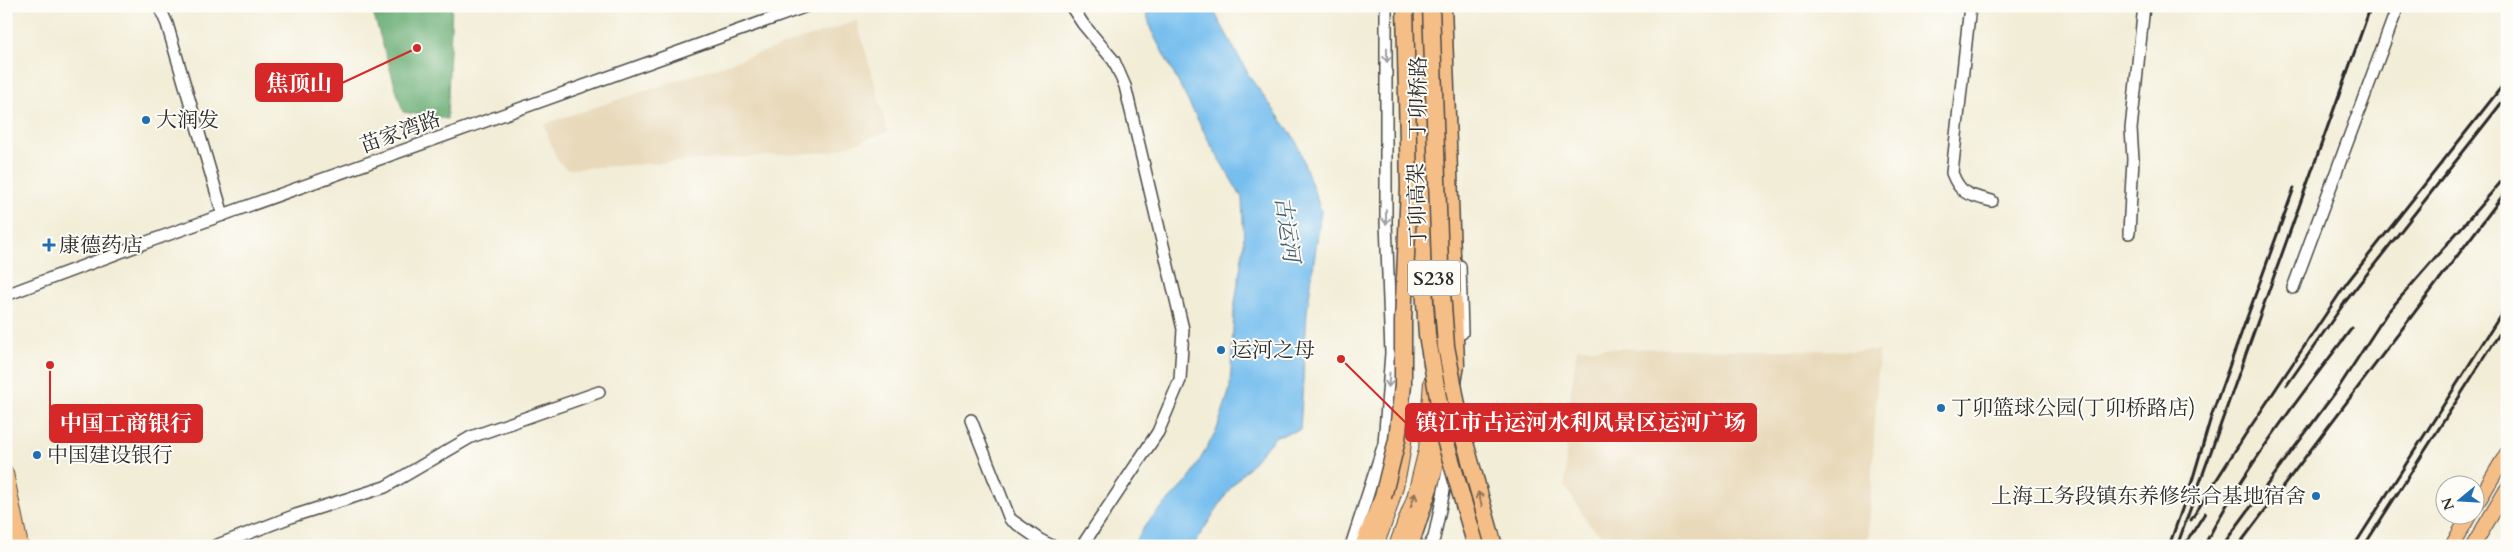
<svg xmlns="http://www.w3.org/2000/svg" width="2513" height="552" font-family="Cardo,'Noto Serif SC',serif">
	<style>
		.built { fill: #e8d9ba }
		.forest { fill: #66ac72; stroke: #486c4e }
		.water { fill: #76beee; stroke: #50748c }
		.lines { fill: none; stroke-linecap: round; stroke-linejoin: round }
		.minor-casing { stroke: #494845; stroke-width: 14 }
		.major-casing { stroke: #494845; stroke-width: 16 }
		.highway-casing { stroke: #494845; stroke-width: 19 }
		.minor { stroke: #fff; stroke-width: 11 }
		.major { stroke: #f6be87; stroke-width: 14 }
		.highway { stroke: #f6be87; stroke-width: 16 }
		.rail { stroke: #2b2b2b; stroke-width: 3 }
		.highway-bridge-casing { stroke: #494845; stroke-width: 19; stroke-linecap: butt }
		.highway-bridge { stroke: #f6be87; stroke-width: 16 }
		.oneway { stroke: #a0a0a0 }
		.oneway2 { stroke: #907459 }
		.poi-dot { fill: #1f6fb2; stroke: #fdfcf7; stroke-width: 2 }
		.labels { text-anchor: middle; stroke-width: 4; stroke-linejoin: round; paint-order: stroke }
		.shield { fill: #fdfcf7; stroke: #6a6a68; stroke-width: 1 }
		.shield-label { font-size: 20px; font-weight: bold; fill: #2b2b2b }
		.street-label { font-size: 21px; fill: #2b2b2b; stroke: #fdfcf7 }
		.poi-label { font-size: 21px; fill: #2b2b2b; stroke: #fdfcf7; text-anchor: start }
		.water-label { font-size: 22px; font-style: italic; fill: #455e6f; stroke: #fdfcf7 }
		.leader { fill: none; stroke: #d62828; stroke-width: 2 }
		.callout-dot { fill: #d62828; stroke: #fdfcf7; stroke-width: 2 }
		.callout { fill: #d62828; stroke: #d62828; stroke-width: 2 }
		.callout-label { font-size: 22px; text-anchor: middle; font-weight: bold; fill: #fff }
	</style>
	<rect width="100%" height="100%" fill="#fdfcf7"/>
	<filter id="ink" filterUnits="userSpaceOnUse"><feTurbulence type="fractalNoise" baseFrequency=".02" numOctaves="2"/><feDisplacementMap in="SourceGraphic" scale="10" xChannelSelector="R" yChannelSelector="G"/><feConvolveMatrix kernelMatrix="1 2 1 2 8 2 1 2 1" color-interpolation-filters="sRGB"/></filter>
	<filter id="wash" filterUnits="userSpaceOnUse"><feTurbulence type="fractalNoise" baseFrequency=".0096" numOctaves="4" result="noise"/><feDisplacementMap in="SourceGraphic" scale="20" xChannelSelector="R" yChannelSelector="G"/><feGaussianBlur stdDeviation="1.12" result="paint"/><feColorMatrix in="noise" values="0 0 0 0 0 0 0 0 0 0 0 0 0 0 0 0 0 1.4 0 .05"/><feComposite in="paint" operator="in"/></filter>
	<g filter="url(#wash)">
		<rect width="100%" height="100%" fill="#f2edd7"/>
		<g class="built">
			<path d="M 857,21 L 888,132 L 830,152 L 567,169 L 558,161 L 554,152 L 544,124 Z"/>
			<path d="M 1577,348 L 1879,351 L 1868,546 L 1613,546 L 1589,524 L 1565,487 L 1567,420 Z"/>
		</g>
		<path class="forest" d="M 371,6 L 452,6 L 447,119 L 403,112 Z"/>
		<path class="water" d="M 1145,6 L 1211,6 L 1251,79 L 1296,140 L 1321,211 L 1307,312 L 1300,430 L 1276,436 L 1231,487 L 1193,546 L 1132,546 L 1147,523 L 1190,478 L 1217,429 L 1230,389 L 1234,310 L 1244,244 L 1242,198 L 1212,147 L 1151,30 Z"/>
	</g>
	<g filter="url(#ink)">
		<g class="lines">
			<defs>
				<g id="minor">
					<path d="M 159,6 L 167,24 L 223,215"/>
					<path d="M 1071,6 L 1083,24 L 1114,61 L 1125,86 L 1183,329 L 1180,380 L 1158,432 L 1082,546"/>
					<path d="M 1970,6 L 1952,173 C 1961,196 1970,195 1992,201"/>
					<path d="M 2129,233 L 2133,159 L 2131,129 L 2144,6"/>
					<path d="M 1460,266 L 1462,333"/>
					<path d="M 2293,288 L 2398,6"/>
					<path d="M 6,295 L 150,241 L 807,6"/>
					<path d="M 971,420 L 1010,519 L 1040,540 L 1052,546"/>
					<path d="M 215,546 L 296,515 L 385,487 L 471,437 L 599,392"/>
					<path d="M 1351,546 L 1384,444 L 1391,353 L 1386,222 L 1386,6"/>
					<path d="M 1429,546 L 1434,538 L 1458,424"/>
				</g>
				<g id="major">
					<path d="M 1433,325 L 1434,274"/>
					<path d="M 6,473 L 21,546"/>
					<path d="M 2476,505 L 2507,453"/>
					<path d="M 6,534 L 8,546"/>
					<path d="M 1376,546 C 1393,502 1403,469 1406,422"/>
					<path d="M 1396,546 L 1414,498 L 1426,450 L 1431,381"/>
					<path d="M 2452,546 L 2470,514"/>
					<path d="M 2473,546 L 2507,489"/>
				</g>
				<g id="highway">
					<path d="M 1418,6 L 1423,269"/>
					<path d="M 1363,546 L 1383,497"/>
					<path d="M 1410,546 L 1429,488 L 1445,431 L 1456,365 L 1443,6"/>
				</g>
			</defs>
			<use href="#minor" class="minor-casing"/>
			<use href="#major" class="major-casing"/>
			<use href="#highway" class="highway-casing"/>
			<use href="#minor" class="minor"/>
			<use href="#major" class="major"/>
			<use href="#highway" class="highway"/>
			<g class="rail">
				<path d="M 2287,385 L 2345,302 L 2507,96"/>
				<path d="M 2191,520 L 2245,435 L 2346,284 L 2507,80"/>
				<path d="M 2169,546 L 2192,481 L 2212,414 L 2294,188"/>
				<path d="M 2177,546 L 2371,6"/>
				<path d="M 2184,546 L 2205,513"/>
				<path d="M 2204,546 C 2244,468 2299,398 2352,328"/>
				<path d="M 2222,546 L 2337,390 L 2387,313 L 2507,175"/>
				<path d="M 2238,546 L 2507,190"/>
				<path d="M 2354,546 L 2507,305"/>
				<path d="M 2364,546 L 2507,322"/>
			</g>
			<defs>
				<g id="highway-bridge">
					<path d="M 1431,6 L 1440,265 L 1446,346 L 1462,432 L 1494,546"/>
					<path d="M 1423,269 L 1427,335 L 1446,443 L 1476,546"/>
					<path d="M 1383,497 L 1397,440 L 1403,385 L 1403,322 L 1409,188 L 1405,6"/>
				</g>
			</defs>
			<use href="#highway-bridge" class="highway-bridge-casing"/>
			<use href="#highway-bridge" class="highway-bridge"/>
		</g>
		<defs><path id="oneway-shaft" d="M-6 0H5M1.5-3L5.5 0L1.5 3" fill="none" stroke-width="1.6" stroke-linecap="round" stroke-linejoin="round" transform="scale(1.25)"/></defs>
		<g class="oneway">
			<use href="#oneway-shaft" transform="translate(1387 55) rotate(90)"/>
			<use href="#oneway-shaft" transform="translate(1386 217) rotate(90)"/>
			<use href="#oneway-shaft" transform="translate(1389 380) rotate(94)"/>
		</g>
		<g class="oneway2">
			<use href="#oneway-shaft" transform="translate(1480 499) rotate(-106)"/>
			<use href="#oneway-shaft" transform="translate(1413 500) rotate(-72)"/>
		</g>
	</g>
	<g class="poi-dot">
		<circle cx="146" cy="120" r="5"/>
		<path d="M46.5 237.5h5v5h5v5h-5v5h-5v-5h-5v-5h5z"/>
		<circle cx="1221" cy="350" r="5"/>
		<circle cx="1941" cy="408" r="5"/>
		<circle cx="37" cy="455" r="5"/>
		<circle cx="2316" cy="496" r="5"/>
	</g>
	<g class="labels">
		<rect class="shield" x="1408" y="260.5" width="52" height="35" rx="4"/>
		<g class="shield-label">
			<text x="1434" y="285">S238</text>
		</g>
		<g class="street-label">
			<text transform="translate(1418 98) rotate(-89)" y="7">丁卯桥路</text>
			<text transform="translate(400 132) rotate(-20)" y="7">苗家湾路</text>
			<text transform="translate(1417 205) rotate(-92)" y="7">丁卯高架</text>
		</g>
		<g class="poi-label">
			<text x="156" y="127">大润发</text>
			<text x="59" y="252">康德药店</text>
			<text x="1231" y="357">运河之母</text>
			<text x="1951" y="415">丁卯篮球公园(丁卯桥路店)</text>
			<text x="47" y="462">中国建设银行</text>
			<text x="2306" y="503" text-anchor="end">上海工务段镇东养修综合基地宿舍</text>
		</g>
		<g class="water-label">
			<text transform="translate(1288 229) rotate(82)" y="8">古运河</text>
		</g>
	</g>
	<path class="leader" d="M417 48L342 83M1341 359L1406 423M50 365L50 423"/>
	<g class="callout-dot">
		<circle cx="417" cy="48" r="5"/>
		<circle cx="1341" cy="359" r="5"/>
		<circle cx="50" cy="365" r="5"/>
	</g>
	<g class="callout">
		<rect x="256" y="64" width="86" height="37" rx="5"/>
		<rect x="1406" y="404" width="350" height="37" rx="5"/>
		<rect x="50" y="405" width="152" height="37" rx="5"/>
	</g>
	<g class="callout-label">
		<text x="299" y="91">焦顶山</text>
		<text x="1581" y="430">镇江市古运河水利风景区运河广场</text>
		<text x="126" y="431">中国工商银行</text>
	</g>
	<rect width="2513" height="552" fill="none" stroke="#fdfcf7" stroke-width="25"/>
	<g transform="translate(2460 500) rotate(252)"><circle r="24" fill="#fdfcf7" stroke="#a9a8a5"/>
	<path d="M0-4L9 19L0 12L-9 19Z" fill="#1f6fb2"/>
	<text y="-8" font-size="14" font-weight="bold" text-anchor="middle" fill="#2b2b2b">N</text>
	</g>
</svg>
